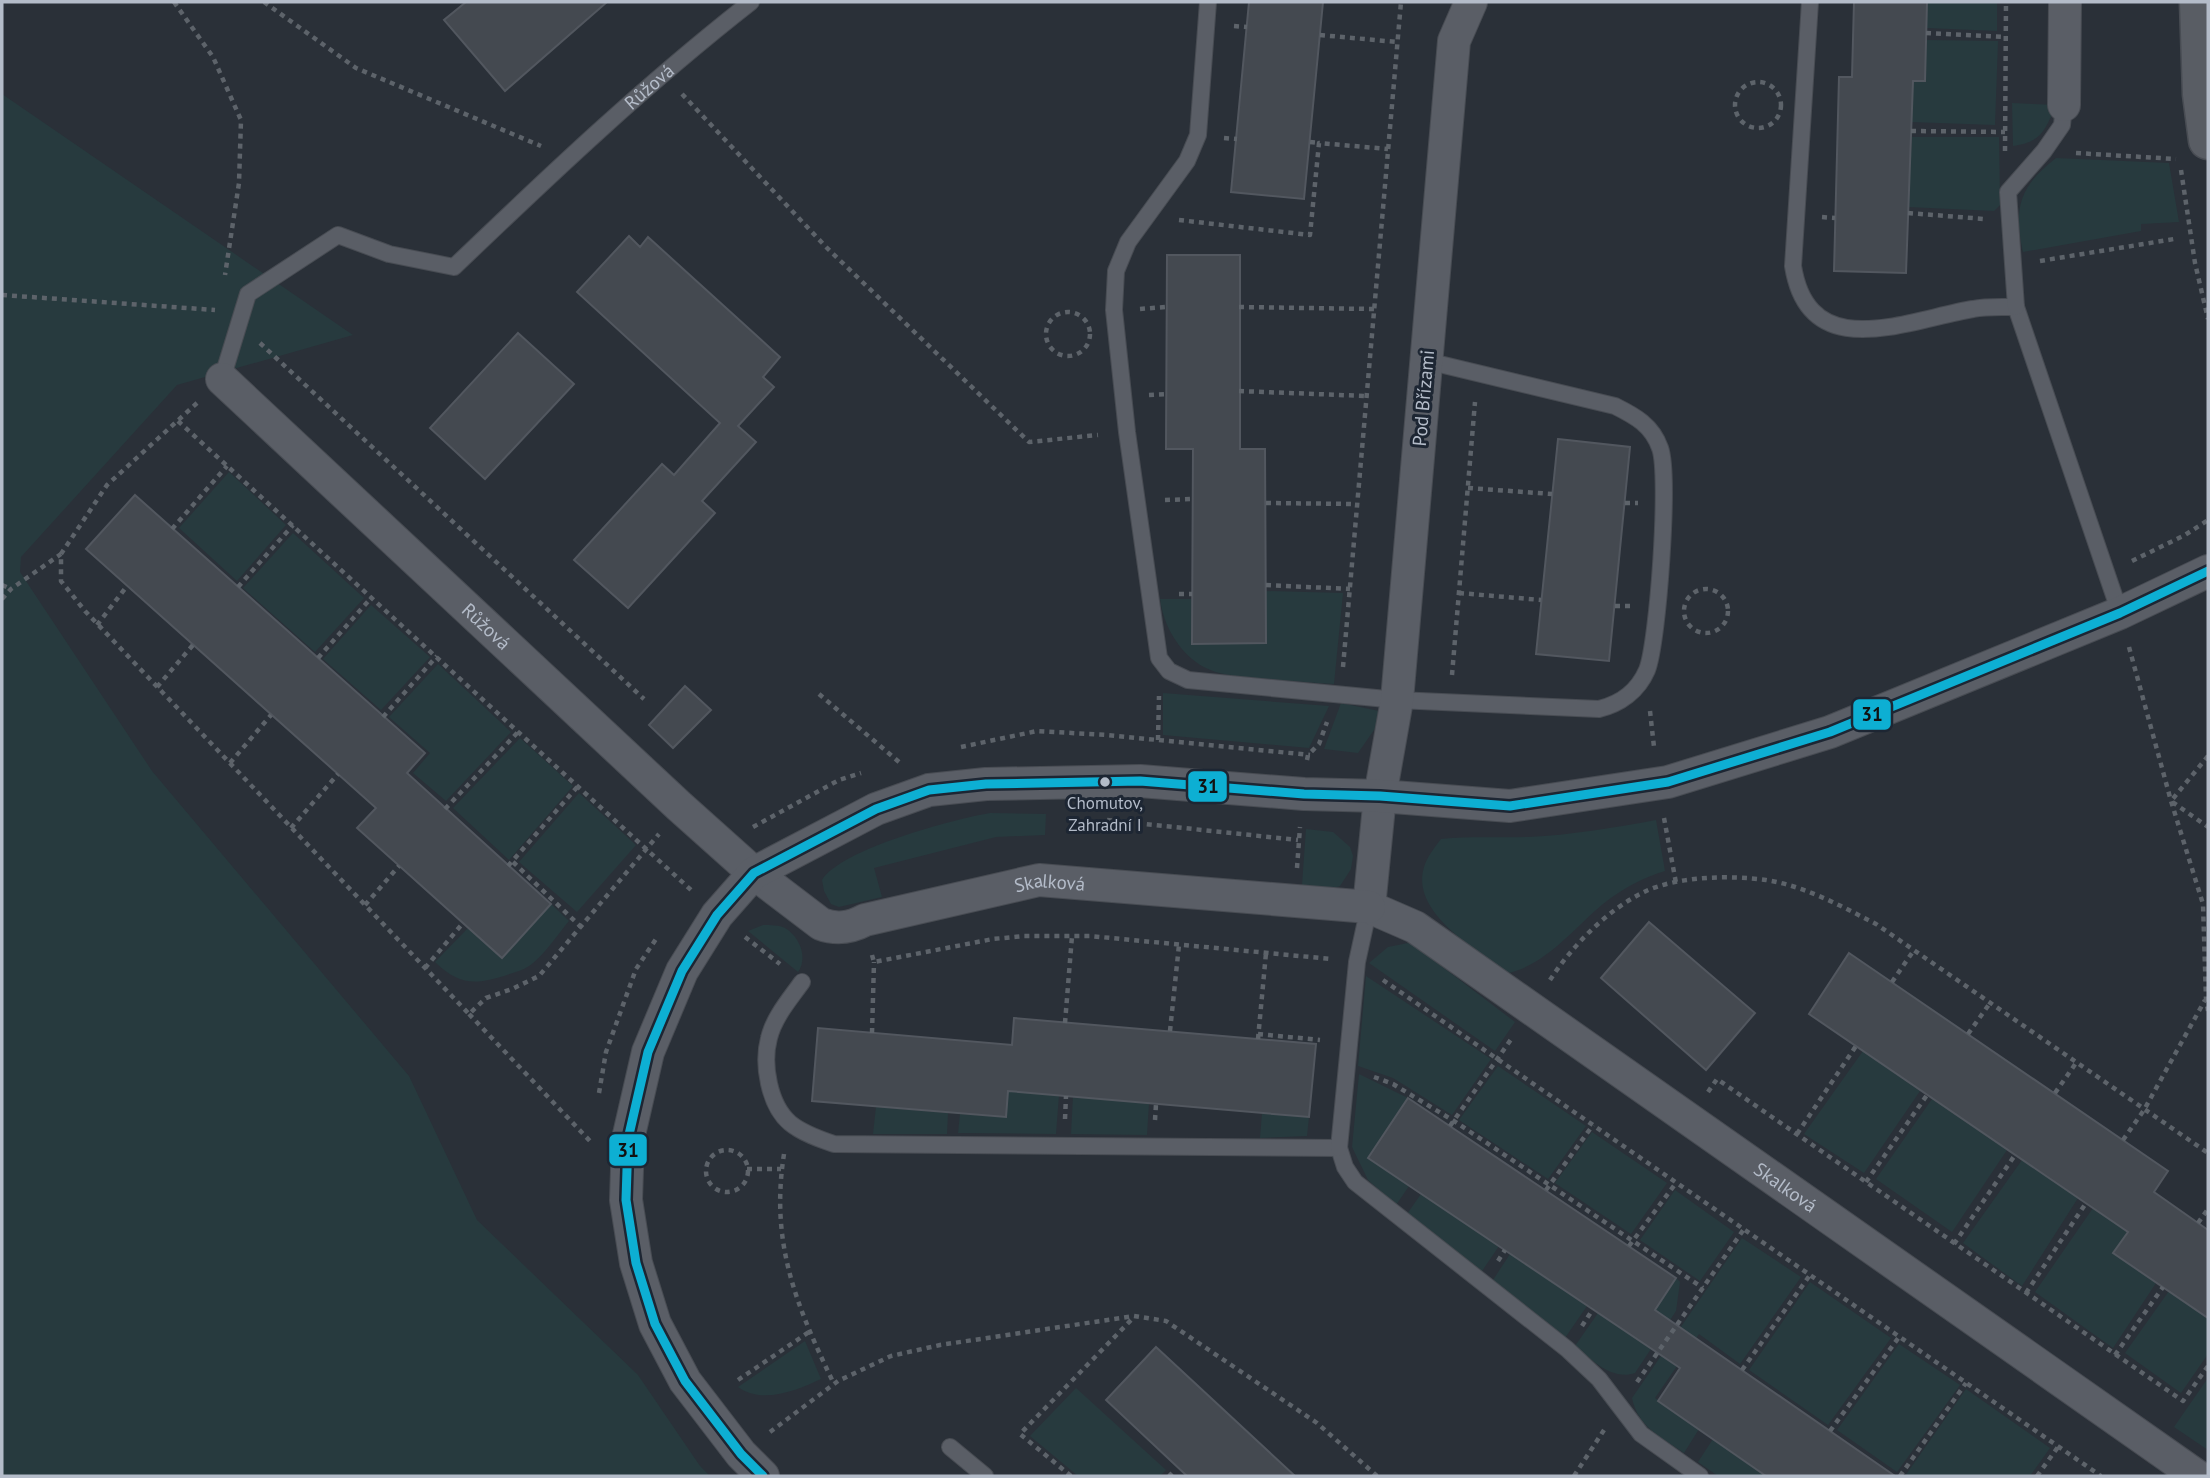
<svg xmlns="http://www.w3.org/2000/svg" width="2210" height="1478" font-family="'PT Sans',sans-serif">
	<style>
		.green { fill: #273a3e }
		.building { fill: #444950; stroke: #52575f; stroke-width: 2 }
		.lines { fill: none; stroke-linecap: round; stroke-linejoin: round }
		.lane-casing { stroke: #484c53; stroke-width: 18 }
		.street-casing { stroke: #484c53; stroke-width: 34 }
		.secondary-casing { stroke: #484c53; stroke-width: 41 }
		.path { stroke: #5d636a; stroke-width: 4.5; stroke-dasharray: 5 5; stroke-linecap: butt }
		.lane { stroke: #5a5e66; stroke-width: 16 }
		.street { stroke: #5a5e66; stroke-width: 32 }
		.secondary { stroke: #595d64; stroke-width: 38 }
		.bus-1-casing { stroke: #1d2633; stroke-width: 14 }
		.bus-1 { stroke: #0dafd3; stroke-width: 9 }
		.bus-dot { fill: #b4bcc9; stroke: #1d2633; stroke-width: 2.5 }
		.labels { text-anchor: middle; stroke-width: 6; stroke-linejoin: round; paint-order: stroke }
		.bus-label { font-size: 17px; fill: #b4bcc9; stroke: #1d2633 }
		.street-label { font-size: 19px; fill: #b4bcc9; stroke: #1d2633 }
		.line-badge { stroke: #1d2633; stroke-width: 2.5 }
		.pale-badge-label { font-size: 19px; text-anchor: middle; font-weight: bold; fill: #111 }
	</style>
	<rect width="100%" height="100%" fill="#2a3038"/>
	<g class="green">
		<path d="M 1927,2 L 1997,2 L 1997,31 L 1927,28 Z"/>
		<path d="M 1926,40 L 1998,41 L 1995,125 L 1911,122 L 1913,81 L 1925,81 Z"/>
		<path d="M 2,94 L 353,335 L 177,385 L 21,557 L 20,572 L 152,771 L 409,1076 L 477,1220 L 638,1375 L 700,1466 L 710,1476 L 2,1476 Z"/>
		<path d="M 2012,103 L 2056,105 C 2045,130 2042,142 2013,146 Z"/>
		<path d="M 1912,137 L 1999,137 L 2000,205 L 1994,211 L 1908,207 Z"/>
		<path d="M 2056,158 L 2169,163 L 2179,222 L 2141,224 L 2141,231 L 2023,252 C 2013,207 2020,186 2056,158 Z"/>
		<path d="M 229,472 L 286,525 L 237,581 L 179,528 Z"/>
		<path d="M 293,533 L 364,598 L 315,652 L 243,588 Z"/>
		<path d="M 1266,591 L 1343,593 L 1334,684 C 1312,683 1291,681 1269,679 C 1233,676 1205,677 1181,648 C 1169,632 1163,619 1160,599 L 1192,599 L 1192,644 L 1265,643 Z"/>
		<path d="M 371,605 L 430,657 L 381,710 L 323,659 Z"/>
		<path d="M 438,664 L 511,732 L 446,801 L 413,773 L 430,753 L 389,717 Z"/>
		<path d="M 1163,693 L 1329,706 L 1309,748 L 1163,735 Z"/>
		<path d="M 1341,703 L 1379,711 L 1376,727 L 1358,753 L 1324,749 Z"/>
		<path d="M 520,738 L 573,786 L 509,860 L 453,808 Z"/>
		<path d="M 579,793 L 636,845 L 577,912 L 519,862 Z"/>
		<path d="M 990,813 L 1046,814 L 1045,835 L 996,837 L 874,868 L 882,897 L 839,907 L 831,904 L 824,891 L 822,880 C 841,849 954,819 990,813 Z"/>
		<path d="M 1656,820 L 1665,871 C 1642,878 1622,889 1603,904 C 1574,928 1546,965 1508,973 C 1477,950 1410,913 1424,867 C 1427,857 1435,847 1441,839 C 1470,836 1499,838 1528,837 C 1571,835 1613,828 1656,820 Z"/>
		<path d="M 1306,829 L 1333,832 L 1350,847 L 1353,856 L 1351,869 L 1340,886 L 1331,889 L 1302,885 Z"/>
		<path d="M 551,904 L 569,921 C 558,934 543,957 529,966 C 522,971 512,973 504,976 C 474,985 459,985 435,962 L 468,928 L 502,958 Z"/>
		<path d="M 763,925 C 770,925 779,925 785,928 C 800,937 808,958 798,972 L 748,931 Z"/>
		<path d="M 1408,943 L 1415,946 L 1515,1022 L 1495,1051 L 1369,963 L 1388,947 Z"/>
		<path d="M 1366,976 L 1491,1059 L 1452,1115 L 1393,1078 L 1358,1066 Z"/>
		<path d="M 1863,1051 L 1920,1091 L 1864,1173 L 1804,1134 Z"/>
		<path d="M 1498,1066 L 1586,1126 L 1548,1179 L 1459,1120 Z"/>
		<path d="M 1359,1074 L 1408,1098 L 1368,1158 L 1409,1186 L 1396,1205 L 1368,1180 L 1352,1147 Z"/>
		<path d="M 1008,1091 L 1059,1095 L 1056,1134 L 958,1133 L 960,1114 L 1005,1117 Z"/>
		<path d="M 1073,1096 L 1149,1103 L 1147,1135 L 1071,1134 Z"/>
		<path d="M 1932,1099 L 2007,1150 L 1952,1232 L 1876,1179 Z"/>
		<path d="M 876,1107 L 948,1113 L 947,1134 L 873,1134 Z"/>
		<path d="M 1262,1113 L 1309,1117 L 1307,1136 L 1260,1138 Z"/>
		<path d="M 1592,1132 L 1667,1183 L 1631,1234 L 1555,1183 Z"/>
		<path d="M 2022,1160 L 2078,1198 L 2022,1286 L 1963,1243 Z"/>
		<path d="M 1675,1190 L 1734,1232 L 1700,1281 L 1640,1240 Z"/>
		<path d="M 1421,1194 L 1499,1246 L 1482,1271 L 1407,1214 Z"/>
		<path d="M 2093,1208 L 2128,1232 L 2114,1253 L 2156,1283 L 2113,1348 L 2035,1292 Z"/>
		<path d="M 1742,1238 L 1801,1277 L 1740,1364 L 1699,1334 L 1655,1398 L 1699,1429 L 1684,1453 C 1661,1437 1638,1427 1632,1398 Z"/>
		<path d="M 1510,1254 L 1587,1306 L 1565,1338 L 1493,1280 Z"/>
		<path d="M 1676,1278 L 1680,1282 L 1676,1311 L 1635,1373 C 1612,1381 1592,1360 1575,1346 L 1598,1313 L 1636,1338 Z"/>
		<path d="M 1810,1282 L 1891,1338 L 1828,1425 L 1749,1370 Z"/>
		<path d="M 2169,1291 L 2208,1318 L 2208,1354 L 2181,1393 L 2125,1353 Z"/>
		<path d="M 805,1341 L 821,1379 C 797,1390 763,1405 738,1387 Z"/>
		<path d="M 1899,1344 L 1960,1385 L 1897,1472 L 1837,1430 Z"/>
		<path d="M 2208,1378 L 2208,1450 L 2174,1427 Z"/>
		<path d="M 1076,1388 L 1166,1470 L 1160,1476 L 1078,1476 L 1030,1436 Z"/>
		<path d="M 1966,1389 L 2050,1448 L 2030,1476 L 1905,1476 Z"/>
		<path d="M 1713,1439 L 1766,1476 L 1718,1476 L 1698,1462 Z"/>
	</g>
	<g class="building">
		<path d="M 466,2 L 607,2 L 505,91 L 444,20 Z"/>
		<path d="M 1249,2 L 1323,2 L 1304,199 L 1231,192 Z"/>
		<path d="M 1854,2 L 1927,2 L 1925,81 L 1913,81 L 1906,273 L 1834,271 L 1839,77 L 1852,77 Z"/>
		<path d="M 629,236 L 640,247 L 648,237 L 780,357 L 763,377 L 774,387 L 738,426 L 756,442 L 702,501 L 715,513 L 628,608 L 574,560 L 662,464 L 674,475 L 720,423 L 577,292 Z"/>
		<path d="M 1167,255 L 1240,255 L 1240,449 L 1265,449 L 1266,643 L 1192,644 L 1193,449 L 1166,449 Z"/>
		<path d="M 518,333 L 574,384 L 485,479 L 430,428 Z"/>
		<path d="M 1558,439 L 1630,447 L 1609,661 L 1536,654 Z"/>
		<path d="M 135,495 L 425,753 L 407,773 L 551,904 L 502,958 L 357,828 L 376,808 L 86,549 Z"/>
		<path d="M 685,686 L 711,710 L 673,748 L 649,725 Z"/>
		<path d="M 1649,922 L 1755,1013 L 1706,1070 L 1601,978 Z"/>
		<path d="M 1849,953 L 2168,1171 L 2154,1192 L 2208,1230 L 2208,1318 L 2113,1253 L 2128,1232 L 1809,1014 Z"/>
		<path d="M 1014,1018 L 1316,1044 L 1309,1117 L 1008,1091 L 1006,1117 L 812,1101 L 818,1028 L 1012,1045 Z"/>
		<path d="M 1408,1098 L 1676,1278 L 1655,1310 L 1895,1476 L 1766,1476 L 1658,1401 L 1680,1368 L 1368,1158 Z"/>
		<path d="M 1156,1347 L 1295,1476 L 1187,1476 L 1106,1400 Z"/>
	</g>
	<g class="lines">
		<defs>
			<g id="lane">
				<path d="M 1208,2 L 1198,135 L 1187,161 L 1128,242 L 1116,271 L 1114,310 L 1127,432 L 1159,658 L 1169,671 L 1188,680 L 1397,700 L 1599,709 C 1620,704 1638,691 1647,670 C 1658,643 1670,475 1660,448 C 1652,425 1635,416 1615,406 L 1427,361"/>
				<path d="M 1810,2 L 1793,266 C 1809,366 1907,320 1973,309 C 1987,306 2002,307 2016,307 L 2120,613"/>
				<path d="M 2016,307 L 2008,192 L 2044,151 L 2062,125 L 2064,105"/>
				<path id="s1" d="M 222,379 L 248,294 L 338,235 L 389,254 L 454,267 C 550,175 646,84 751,2"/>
				<path d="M 802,982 C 790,999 774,1017 769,1038 C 762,1064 769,1105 790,1123 C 802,1133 819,1139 834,1144 L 1339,1148 L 1345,1167 L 1355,1182 L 1567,1349 L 1599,1379 L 1641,1434 L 1700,1476"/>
				<path d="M 1339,1148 L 1357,962 L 1369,907"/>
				<path d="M 950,1447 L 985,1476"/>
			</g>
			<g id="street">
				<path id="s2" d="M 1471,2 L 1454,41 L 1397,700 L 1380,796 L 1369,907 L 1415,927 L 2197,1476"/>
				<path d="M 2064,105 L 2065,2"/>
				<path id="s3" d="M 222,379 L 679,806 L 754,873 L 821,924 C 837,930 850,928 865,920 L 1039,880 L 1369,907"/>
				<path d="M 763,1476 L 741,1454 L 685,1381 L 655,1324 L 636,1263 L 626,1200 L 628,1139 L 648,1052 L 682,971 L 717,915 L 754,873 L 876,809 L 929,790 L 986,784 L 1140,781 L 1304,794 L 1380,796 L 1510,806 L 1668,782 L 1830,732 L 2120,613 L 2208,571"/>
			</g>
			<path id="secondary" d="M 2199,2 L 2202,94 L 2208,140"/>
		</defs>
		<use href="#lane" class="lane-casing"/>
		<use href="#street" class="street-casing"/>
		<use href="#secondary" class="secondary-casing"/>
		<g class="path">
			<path d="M 174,2 L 213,57 L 241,120 L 239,183 L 225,275"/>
			<path d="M 264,2 L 356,68 L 541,146"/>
			<path d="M 1234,26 L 1247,27"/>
			<path d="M 1926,33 L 2006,37"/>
			<path d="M 1320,35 L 1397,42"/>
			<circle cx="1758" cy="105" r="23"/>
			<path d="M 682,94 L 826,247 L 1029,442 L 1098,435"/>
			<path d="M 1911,131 L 2005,132"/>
			<path d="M 1224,138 L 1237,139"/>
			<path d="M 1310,142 L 1319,143"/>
			<path d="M 2005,151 L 2006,2"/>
			<path d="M 2076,153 L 2176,159"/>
			<path d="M 2181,170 L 2195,263 L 2208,319"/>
			<path d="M 1908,213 L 1984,219"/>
			<path d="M 1822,217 L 1835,218"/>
			<path d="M 1179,220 L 1310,235 L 1319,143 L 1388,149"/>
			<path d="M 2040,261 L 2174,239"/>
			<path d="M 2,295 L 215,310"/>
			<path d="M 1239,307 L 1374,309"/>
			<path d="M 1140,309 L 1166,307"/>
			<circle cx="1068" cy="334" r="22"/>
			<path d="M 260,343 L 644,699"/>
			<path d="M 1239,391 L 1366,396"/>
			<path d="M 1149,395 L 1167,394"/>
			<path d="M 197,403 L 107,485 L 61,554 L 61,581 L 85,611 L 469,1014 L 486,998 L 512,989 L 539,976 L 659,834"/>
			<path d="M 178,421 L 691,890"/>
			<path d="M 1468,488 L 1552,494"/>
			<path d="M 1165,500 L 1192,499"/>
			<path d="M 1266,503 L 1356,504"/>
			<path d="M 1625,503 L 1638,503"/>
			<path d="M 172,529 L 227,466"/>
			<path d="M 2132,561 L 2185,535 L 2208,520"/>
			<path d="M 2,585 L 11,589"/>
			<path d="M 1266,585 L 1350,589"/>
			<path d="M 238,587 L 293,525"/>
			<circle cx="1706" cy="611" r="22"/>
			<path d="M 1459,593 L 1541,600"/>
			<path d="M 1179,594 L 1192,594"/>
			<path d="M 2,599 L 11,589 L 61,554"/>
			<path d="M 1615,606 L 1631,606"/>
			<path d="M 97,625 L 127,586"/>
			<path d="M 2129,647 L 2171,801 L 2203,904 L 2206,999 L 2208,1011"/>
			<path d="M 318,658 L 372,597"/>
			<path d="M 1343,667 L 1401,2"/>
			<path d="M 1452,675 L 1475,402"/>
			<path d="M 157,687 L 193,645"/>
			<path d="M 819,694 L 899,762"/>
			<path d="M 1650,711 L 1654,747"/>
			<path d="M 383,717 L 437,656"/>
			<path d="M 1158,740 L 1159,696"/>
			<path d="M 961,747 L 1037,731 L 1107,735 L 1310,755"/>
			<path d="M 2208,756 L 2171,801 L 2208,827"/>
			<path d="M 1307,760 L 1308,755 L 1319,744 L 1327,722"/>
			<path d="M 230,763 L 271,715"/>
			<path d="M 445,809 L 519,731"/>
			<path d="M 1664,818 L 1676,883"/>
			<path d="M 1107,820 L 1298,840"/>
			<path d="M 753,827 L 839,780 L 861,773"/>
			<path d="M 291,828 L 338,774"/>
			<path d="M 513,862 L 581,927"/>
			<path d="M 508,866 L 579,785"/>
			<path d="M 1297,868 L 1300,827"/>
			<path d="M 365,905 L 399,866"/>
			<path d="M 745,937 L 780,964"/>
			<path d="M 872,955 L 874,962 L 993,939 L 1024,936 L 1090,936 L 1331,959"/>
			<path d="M 425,968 L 463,923"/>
			<path d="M 1383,980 L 2101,1476"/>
			<path d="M 1550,980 C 1572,946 1607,910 1644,892 C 1677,876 1730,875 1766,880 C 1805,886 1841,906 1876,924 L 2208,1153"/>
			<path d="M 1892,982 L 1914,950"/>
			<path d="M 469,1014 L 590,1141"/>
			<path d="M 1065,1023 L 1072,936"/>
			<path d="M 1170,1031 L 1179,945"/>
			<path d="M 872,1033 L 874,962"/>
			<path d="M 1258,1034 L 1320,1040"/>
			<path d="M 1968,1034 L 1990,1003"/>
			<path d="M 1258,1039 L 1266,953"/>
			<path d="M 1374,1077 L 1393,1084 L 1454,1121 L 1703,1288"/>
			<path d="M 1708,1092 L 1717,1079 L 2183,1401 L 2208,1366"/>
			<path d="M 599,1093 L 606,1052 L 636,969 L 656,939"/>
			<path d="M 2055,1093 L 2076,1063"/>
			<path d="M 1065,1119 L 1066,1096"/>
			<path d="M 1155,1120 L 1156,1104"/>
			<path d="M 1450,1126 L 1512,1038"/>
			<path d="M 1797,1134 L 1856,1046"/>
			<path d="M 2123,1140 L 2144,1110 L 2205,1000"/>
			<circle cx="727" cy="1171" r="21"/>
			<path d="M 784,1154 C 770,1243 796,1305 834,1384"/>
			<path d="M 747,1169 L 781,1169"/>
			<path d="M 1866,1182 L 1927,1095"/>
			<path d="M 1546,1190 L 1593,1125"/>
			<path d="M 2198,1223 L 2208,1209"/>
			<path d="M 1954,1244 L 2015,1155"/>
			<path d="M 1629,1246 L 1676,1183"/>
			<path d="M 1498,1261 L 1505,1250"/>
			<path d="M 2026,1293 L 2086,1203"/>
			<path d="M 1582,1326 L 1593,1309"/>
			<path d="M 2115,1355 L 2163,1287"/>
			<path d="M 1742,1370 L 1810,1275"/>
			<path d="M 738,1380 L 809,1332"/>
			<path d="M 1637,1382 L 1744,1229"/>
			<path d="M 1830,1431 L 1899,1337"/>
			<path d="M 770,1432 L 838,1381 L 891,1356 L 940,1345 L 1134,1316 L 1166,1321 L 1317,1423 L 1377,1476"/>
			<path d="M 1071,1476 L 1020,1434 L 1134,1317"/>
			<path d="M 1169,1476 L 1172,1473"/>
			<path d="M 1574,1476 L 1604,1430"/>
			<path d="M 1900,1476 L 1966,1383"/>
			<path d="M 2037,1476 L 2058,1447"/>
		</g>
		<use href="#lane" class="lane"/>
		<use href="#street" class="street"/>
		<use href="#secondary" class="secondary"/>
		<defs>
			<path id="bus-1" d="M 763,1476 L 741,1454 L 685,1381 L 655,1324 L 636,1263 L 626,1200 L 628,1139 L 648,1052 L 682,971 L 717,915 L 754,873 L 876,809 L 929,790 L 986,784 L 1140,781 L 1304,794 L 1380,796 L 1510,806 L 1668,782 L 1830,732 L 2120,613 L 2208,571"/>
		</defs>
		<use href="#bus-1" class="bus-1-casing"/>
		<use href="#bus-1" class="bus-1"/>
	</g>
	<circle class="bus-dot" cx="1105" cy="782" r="6"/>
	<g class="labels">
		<g class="bus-label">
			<text x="1105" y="809">Chomutov,<tspan x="1105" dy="22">Zahradní I</tspan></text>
		</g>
		<g class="street-label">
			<text dy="7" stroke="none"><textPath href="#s1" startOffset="583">Růžová</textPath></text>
			<text transform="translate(1423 398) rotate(-85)" y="7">Pod Břízami</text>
			<text dy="7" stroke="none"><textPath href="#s3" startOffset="362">Růžová</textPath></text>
			<text dy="7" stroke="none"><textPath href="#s3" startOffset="1045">Skalková</textPath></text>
			<text dy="7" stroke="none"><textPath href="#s2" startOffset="1416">Skalková</textPath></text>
		</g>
	</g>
	<g class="line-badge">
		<rect x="1852" y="698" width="40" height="33" rx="7" fill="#0dafd3"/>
		<rect x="1187" y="770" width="41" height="33" rx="7" fill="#0dafd3"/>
		<rect x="608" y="1133" width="40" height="34" rx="7" fill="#0dafd3"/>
	</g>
	<g class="pale-badge-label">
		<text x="1872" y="721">31</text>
		<text x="1208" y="793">31</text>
		<text x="628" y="1157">31</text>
	</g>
	<rect width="2210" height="1478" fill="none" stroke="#b4bcc9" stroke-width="7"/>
</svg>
